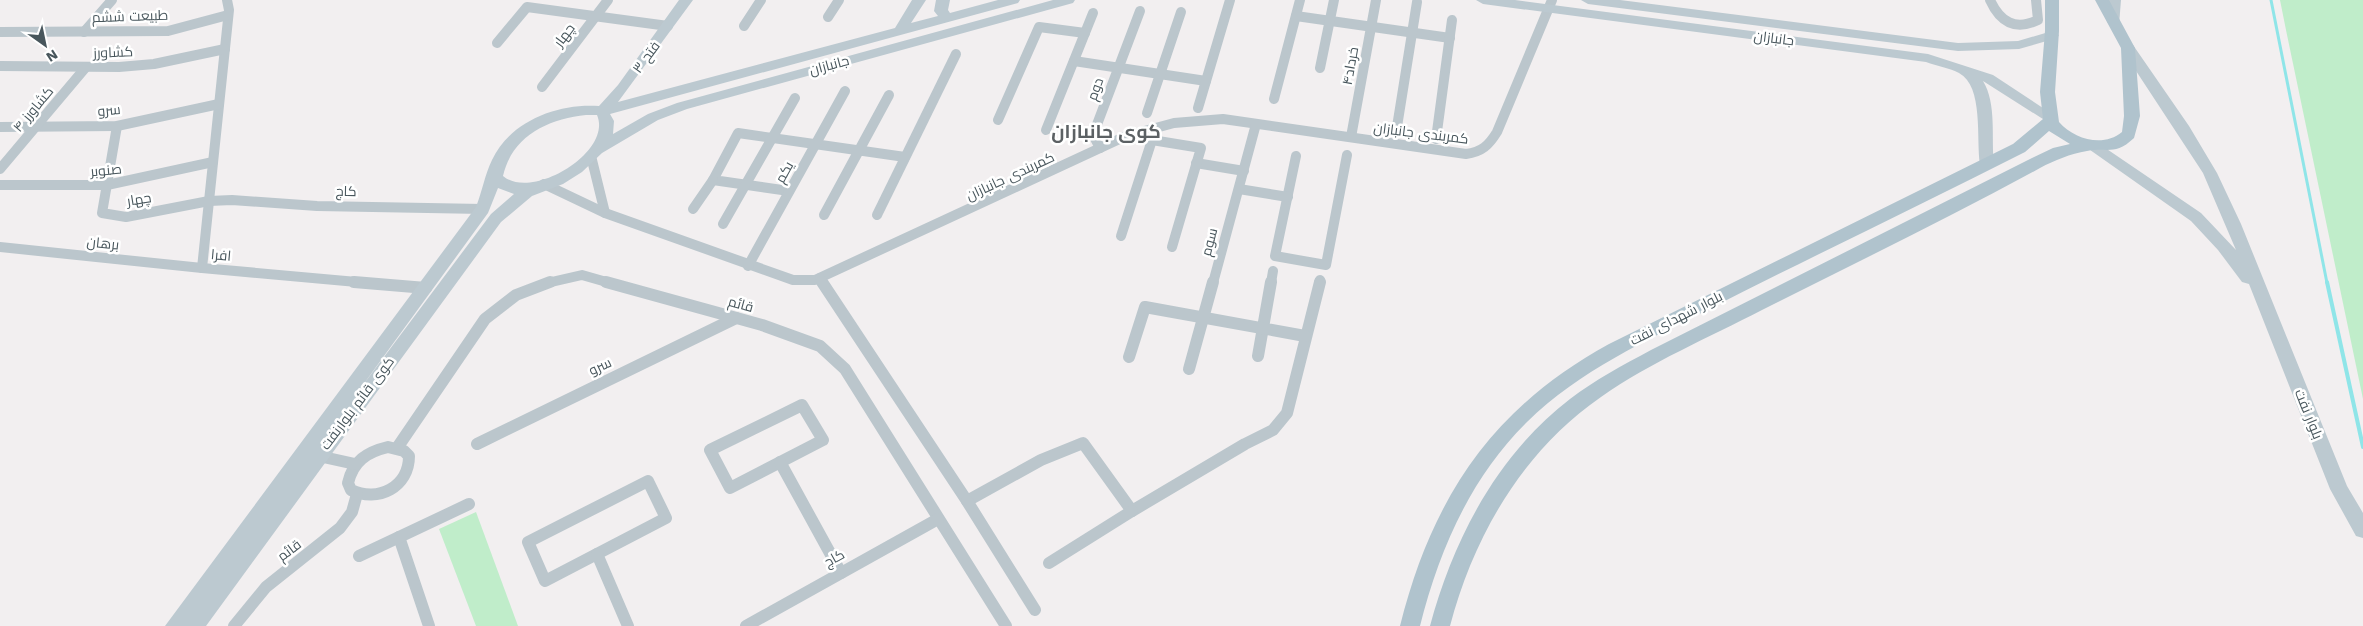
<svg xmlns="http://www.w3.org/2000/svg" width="2363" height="626" font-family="'Work Sans',Cairo,sans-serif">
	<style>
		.green { fill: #c0edca }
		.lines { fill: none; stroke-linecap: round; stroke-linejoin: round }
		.stream-far1 { stroke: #8fe5e8; stroke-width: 3 }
		.stream { stroke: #8fe5e8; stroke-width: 4 }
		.street-far1 { stroke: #bbc6cc; stroke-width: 10 }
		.street { stroke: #bbc6cc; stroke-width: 12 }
		.secondary { fill: #bcc9d0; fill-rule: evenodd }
		.primary { fill: #b0c3cd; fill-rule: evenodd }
		.labels { text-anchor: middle; stroke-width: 5; stroke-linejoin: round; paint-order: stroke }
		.street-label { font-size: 14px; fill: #48565c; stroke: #fff }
		.district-label { font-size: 19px; font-weight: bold; fill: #5c6164; stroke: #fff }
	</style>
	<rect width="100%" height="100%" fill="#f2eff0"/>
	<g class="green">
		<path d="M 2280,0 L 2363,0 L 2363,399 L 2286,30 Z"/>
		<path d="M 476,512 L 518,626 L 476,626 L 439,529 Z"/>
	</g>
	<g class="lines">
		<path class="stream-far1" d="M 2271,0 L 2327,283"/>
		<path class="stream" d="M 2327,282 L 2363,447"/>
		<g class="street-far1">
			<path d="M 227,0 L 229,10 L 202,268 L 368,283"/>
			<path d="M 1990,0 C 2000,22 2015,31 2038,20 L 2036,0"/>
			<path d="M 1296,16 L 1450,38"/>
			<path d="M 828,17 L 839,0"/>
			<path d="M 744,26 L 761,0"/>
			<path d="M 0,32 L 168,31 L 228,15"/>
			<path d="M 84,32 L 112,0"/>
			<path d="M 497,43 L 527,7 L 668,26"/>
			<path d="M 1074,61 L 1206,81"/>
			<path d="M 0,66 L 119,67 L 154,64 L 225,49"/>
			<path d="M 1320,68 L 1334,0"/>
			<path d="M 542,87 L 608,0"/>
			<path d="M 1274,99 L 1300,0"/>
			<path d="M 1198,108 L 1230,0"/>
			<path d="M 1147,113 L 1181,12"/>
			<path d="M 998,120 L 1039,27 L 1085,33"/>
			<path d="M 117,126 L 102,213 L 126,217 L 209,201 L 232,200 L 317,206 L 483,209"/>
			<path d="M 0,127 L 117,126 L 219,104"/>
			<path d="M 1046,130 L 1093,13"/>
			<path d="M 1396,133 L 1417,2"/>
			<path d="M 1351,137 L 1376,0"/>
			<path d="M 1436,139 L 1452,20"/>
			<path d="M 1100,148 L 1093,135 L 1140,11"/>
			<path d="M 591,156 L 605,213"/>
			<path d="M 1296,156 L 1275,256 L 1326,265 L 1347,155"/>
			<path d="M 1196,163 L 1244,171"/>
			<path d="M 0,169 L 86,67"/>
			<path d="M 544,184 L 605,213 L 793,280 L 815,280 L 1126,136 L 1174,123 L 1223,119 L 1466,154 C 1482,152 1489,145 1497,132 L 1552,0"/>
			<path d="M 0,185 L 107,185 L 213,162"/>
			<path d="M 1239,189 L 1288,197"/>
			<path d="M 789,191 L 713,180 L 738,133 L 905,157"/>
			<path d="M 693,209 L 713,180"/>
			<path d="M 824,215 L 889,95"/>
			<path d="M 877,215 L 956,54"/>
			<path d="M 723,224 L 795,98"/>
			<path d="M 1121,236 L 1152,140 L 1201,148 L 1172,247"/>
			<path d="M 0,247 L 202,268"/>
			<path d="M 748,266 L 845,91"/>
			<path d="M 820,278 L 823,283"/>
			<path d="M 547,283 L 582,275 L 610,283"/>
			<path d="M 1213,283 L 1256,124"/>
			<path d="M 1271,283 L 1273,271"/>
			<path d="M 1319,283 L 1320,280"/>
		</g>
		<g class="street">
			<path d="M 354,282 L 426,288"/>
			<path d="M 606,282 L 762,325 L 820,346 L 845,369 L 1006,626"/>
			<path d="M 822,282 L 967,501 L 1041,460 L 1083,443 L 1132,511 L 1245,444 L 1273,430 L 1287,413 L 1320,282"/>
			<path d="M 1258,356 L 1271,282"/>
			<path d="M 1129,357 L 1145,307 L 1305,336"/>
			<path d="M 1189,369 L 1213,282"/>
			<path d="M 802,405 L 823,440 L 730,488 L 710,450 Z"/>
			<path d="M 477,444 L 736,318"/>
			<path d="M 388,447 L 404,451 L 409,456 C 409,487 378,503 351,490 L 348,483 C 353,461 367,452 388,447 Z"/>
			<path d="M 397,448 L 485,319 L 516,295 L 550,282"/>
			<path d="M 314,455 L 355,464"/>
			<path d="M 780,462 L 841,573"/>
			<path d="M 648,481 L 666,518 L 545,581 L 528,542 Z"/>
			<path d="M 967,501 L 1035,610"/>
			<path d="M 399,537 L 429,626"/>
			<path d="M 597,554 L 628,626"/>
			<path d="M 359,556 L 469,504"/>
			<path d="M 1049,563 L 1132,511"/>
			<path d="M 234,626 L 266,587 L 340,528 L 352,512 L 357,494"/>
			<path d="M 746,626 L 938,519"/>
		</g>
		<g class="secondary">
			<path d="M 679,0 L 693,0 L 618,102 L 895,28 L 912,0 L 926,0 L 911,23 L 938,16 L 934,11 L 936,0 L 950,0 L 948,10 L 950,13 L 998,0 L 1020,0 L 1018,3 L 610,114 L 614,121 L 613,134 L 648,114 L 677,103 L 1053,0 L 1075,0 L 1073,3 L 687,109 L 658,120 L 602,153 L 582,172 L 563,184 L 532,196 L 501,222 L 206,626 L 165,626 L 476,207 C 482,192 485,174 492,160 C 510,121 558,103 599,106 L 618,85 ZM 586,115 L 597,115 C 613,152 532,201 503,176 C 512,136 548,119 586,115 ZM 498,188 L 514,194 L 491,214 L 360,389 L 488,213 Z"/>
			<path d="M 1476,0 L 1515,0 L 1928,54 L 1993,75 L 2058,118 L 2051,123 L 2046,121 L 1983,81 C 1997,104 1991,138 1994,164 L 1992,168 L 1982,168 L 1980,164 C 1976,140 1984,86 1959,73 C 1950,68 1937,66 1926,62 L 1483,4 Z"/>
			<path d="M 1581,0 L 1620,0 L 1958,43 L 2018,41 L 2052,31 L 2059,35 L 2057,38 L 2019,49 L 1958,51 L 1588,4 Z"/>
			<path d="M 2107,0 L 2121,0 L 2119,25 L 2114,26 L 2107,22 Z"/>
			<path d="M 2128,44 L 2133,45 L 2189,126 L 2217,173 L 2241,224 L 2347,486 L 2363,513 L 2363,538 L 2356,536 L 2330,489 L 2249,284 L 2242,282 L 2218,250 L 2191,221 L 2083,145 L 2085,141 L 2095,141 L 2201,213 L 2236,250 L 2203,173 L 2121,48 Z"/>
		</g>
		<path class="primary" d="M 2045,0 L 2059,0 L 2059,31 L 2055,92 L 2059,122 C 2074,139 2103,148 2122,132 L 2124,116 L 2121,48 L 2095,0 L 2109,0 L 2135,48 L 2140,116 L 2134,138 C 2115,156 2108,147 2087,151 C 2070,154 2055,160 2040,168 C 1949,218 1855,263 1762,310 C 1708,338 1651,362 1601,397 C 1523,451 1474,535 1450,626 L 1430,626 C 1453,540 1497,455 1570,399 C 1595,380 1623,365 1651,350 L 2028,160 L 2053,148 L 2070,144 L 2049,131 L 2025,152 C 1921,205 1815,255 1711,308 C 1646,341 1580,370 1527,422 C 1471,477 1439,550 1420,626 L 1400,626 C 1432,498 1492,408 1609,344 L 2013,144 L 2043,119 L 2040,92 L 2045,31 Z"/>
	</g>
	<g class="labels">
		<g class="street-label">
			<text transform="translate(130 16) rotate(-2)" y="5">طبیعت ششم</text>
			<text transform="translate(564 35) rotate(-53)" y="5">چهار</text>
			<text transform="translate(1774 38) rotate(7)" y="5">جانبازان</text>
			<text transform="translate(113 52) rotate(-2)" y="5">کشاورز</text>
			<text transform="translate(646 57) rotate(-54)" y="5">فتح ۳</text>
			<text transform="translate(829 65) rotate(-15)" y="5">جانبازان</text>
			<text transform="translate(1350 66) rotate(-80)" y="5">خرداد۴</text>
			<text transform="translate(1095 89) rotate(-70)" y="5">دوم</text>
			<text transform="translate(33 109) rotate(-50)" y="5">کشاورز ۴</text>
			<text transform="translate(109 110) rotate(-5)" y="5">سرو</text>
			<text transform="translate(1421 133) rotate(7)" y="5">کمربندی جانبازان</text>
			<text transform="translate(106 170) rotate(-5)" y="5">صنوبر</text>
			<text transform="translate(784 172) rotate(-61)" y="5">یکم</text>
			<text transform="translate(1010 176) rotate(-25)" y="5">کمربندی جانبازان</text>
			<text transform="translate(346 191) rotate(1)" y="5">کاج</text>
			<text transform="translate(139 199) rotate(-9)" y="5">چهار</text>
			<text transform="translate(1209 242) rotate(-75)" y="5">سوم</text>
			<text transform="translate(103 243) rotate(6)" y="5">برهان</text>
			<text transform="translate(221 255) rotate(5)" y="5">افرا</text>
			<text transform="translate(741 304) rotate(15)" y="5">قائم</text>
			<text transform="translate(1676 318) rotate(-27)" y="5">بلوار شهدای نفت</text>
			<text transform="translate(600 366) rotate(-25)" y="5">سرو</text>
			<text transform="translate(357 403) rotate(-53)" y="5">کوی قائم بلوارنفت</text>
			<text transform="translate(2309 414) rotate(68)" y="5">بلوار نفت</text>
			<text transform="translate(289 550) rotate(-37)" y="5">قائم</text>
			<text transform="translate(834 558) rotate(-29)" y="5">کاج</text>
		</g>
		<g class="district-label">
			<text x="1106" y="138">کوی جانبازان</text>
		</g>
	</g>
	<g transform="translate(45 45) rotate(147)" stroke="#ffffff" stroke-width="4" paint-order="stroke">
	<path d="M0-4L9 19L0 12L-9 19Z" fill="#48565c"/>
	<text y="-8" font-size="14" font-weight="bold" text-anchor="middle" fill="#48565c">N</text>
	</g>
</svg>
